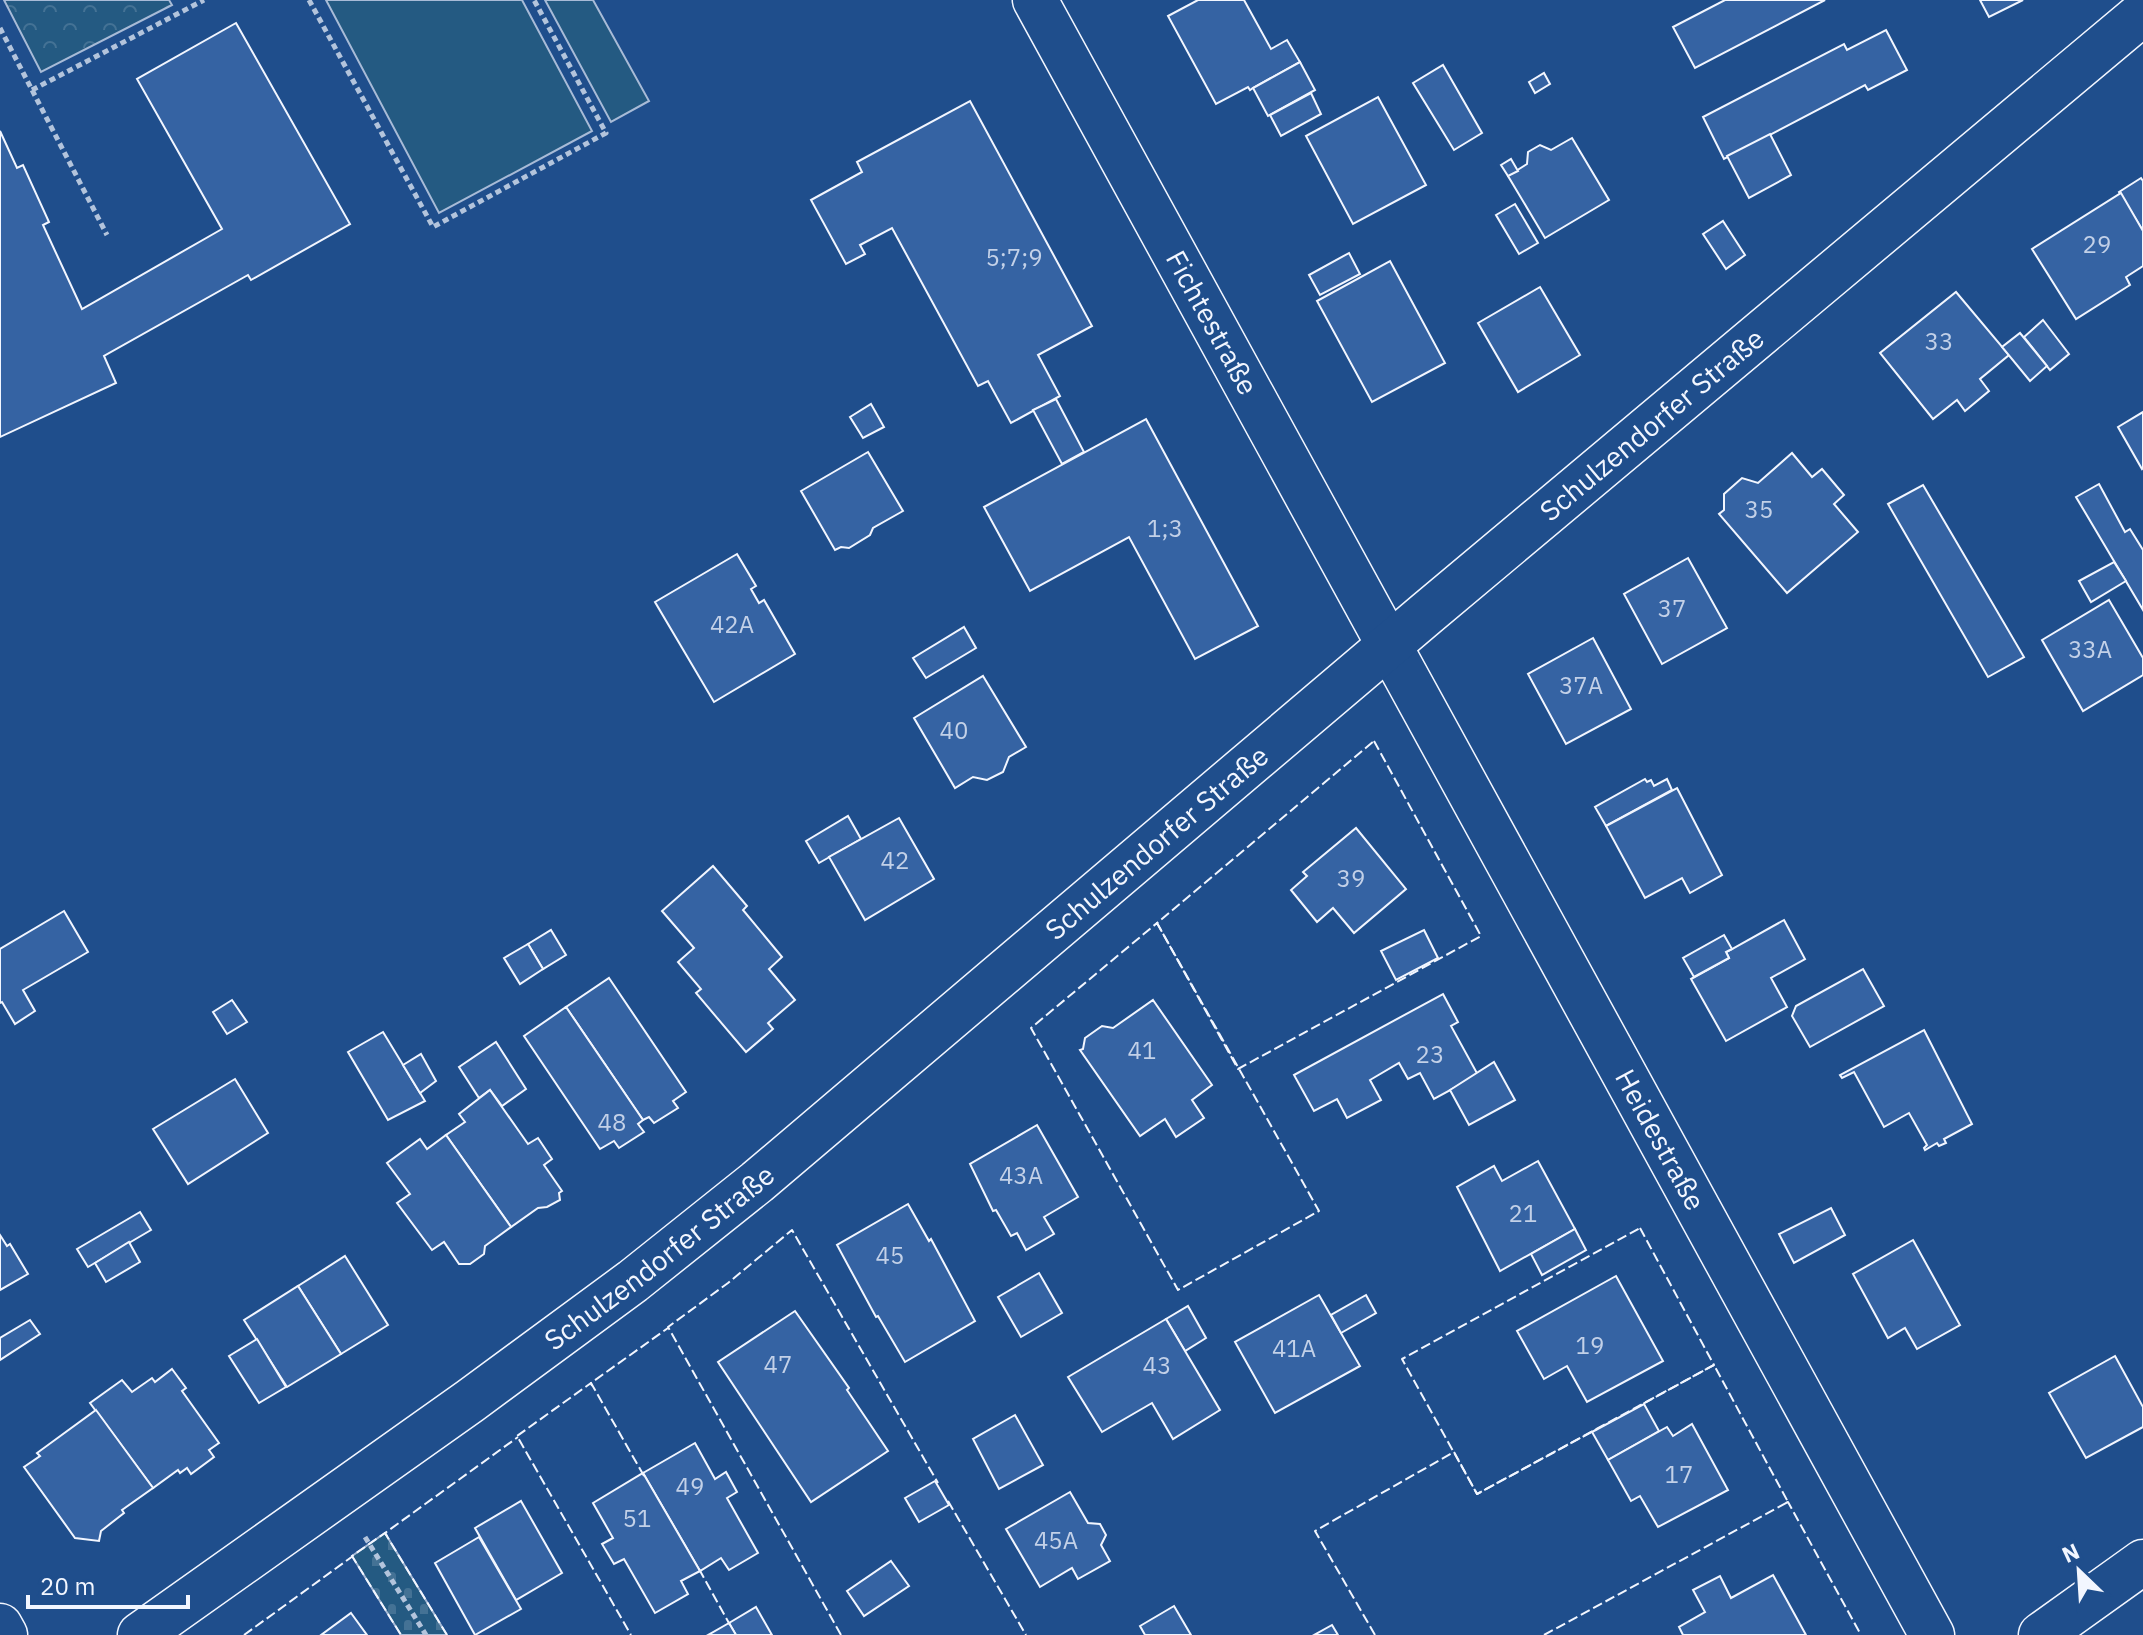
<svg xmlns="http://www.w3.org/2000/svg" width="2143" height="1635" font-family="'IBM Plex Sans',sans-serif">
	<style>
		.green { fill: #245a82; stroke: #a8bbd7; stroke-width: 2 }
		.cemetery { fill: url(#cemetery-stones); stroke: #a8bbd7; stroke-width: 2 }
		.park { fill: url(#park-crowns); stroke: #a8bbd7; stroke-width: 2 }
		.building { fill: #3563a3; stroke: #f2f6ff; stroke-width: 2 }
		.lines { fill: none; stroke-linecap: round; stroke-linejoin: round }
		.minor-casing { stroke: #f2f6ff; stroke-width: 47 }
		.path { stroke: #b3c4dc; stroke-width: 5; stroke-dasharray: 6 4; stroke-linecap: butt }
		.minor { stroke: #1f4e8c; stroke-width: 44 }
		.fence { stroke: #f2f6ff; stroke-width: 2; stroke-dasharray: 10 4; stroke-linecap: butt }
		.labels { text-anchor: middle; stroke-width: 6; stroke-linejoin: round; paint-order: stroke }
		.number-label { font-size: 24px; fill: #c3d1e8 }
		.street-label { font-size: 28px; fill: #f2f6ff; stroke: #1f4e8c }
	</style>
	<defs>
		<pattern id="cemetery-stones" width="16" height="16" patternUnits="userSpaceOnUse" patternTransform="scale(2)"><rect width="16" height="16" fill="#245a82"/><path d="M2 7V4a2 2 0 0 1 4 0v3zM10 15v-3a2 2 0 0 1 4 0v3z" fill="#447295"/></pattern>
		<pattern id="park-crowns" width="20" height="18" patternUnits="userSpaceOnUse" patternTransform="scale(2)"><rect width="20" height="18" fill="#245a82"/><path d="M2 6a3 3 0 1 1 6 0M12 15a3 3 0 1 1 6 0" fill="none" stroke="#447295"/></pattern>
	</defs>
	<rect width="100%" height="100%" fill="#1f4e8c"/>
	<g class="green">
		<path d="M 326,0 L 522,0 L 592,131 L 439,213 Z"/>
		<path d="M 545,0 L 593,0 L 649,101 L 611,122 Z"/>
	</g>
	<path class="cemetery" d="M 385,1533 L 447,1635 L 401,1635 L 352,1556 Z"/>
	<path class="park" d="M 4,0 L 169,0 L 172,5 L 41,72 Z"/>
	<g class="building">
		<path d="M 1198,0 L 1244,0 L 1271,49 L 1287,40 L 1300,62 L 1253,88 L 1250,90 L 1248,87 L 1216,104 L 1168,16 Z"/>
		<path d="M 1725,0 L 1825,0 L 1695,68 L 1673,27 Z"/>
		<path d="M 1980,0 L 2023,0 L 1989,17 Z"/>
		<path d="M 236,23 L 350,224 L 251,280 L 248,275 L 104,356 L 116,383 L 0,437 L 0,131 L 17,168 L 23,165 L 49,222 L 43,225 L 82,309 L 222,229 L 137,79 Z"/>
		<path d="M 1886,30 L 1907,70 L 1868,90 L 1865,85 L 1724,159 L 1703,117 L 1844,44 L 1847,50 Z"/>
		<path d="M 1300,62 L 1315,90 L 1268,116 L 1253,88 Z"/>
		<path d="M 1443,65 L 1482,133 L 1454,150 L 1413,83 Z"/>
		<path d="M 1544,73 L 1550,84 L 1535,93 L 1529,82 Z"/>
		<path d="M 1311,93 L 1321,114 L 1281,136 L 1270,115 Z"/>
		<path d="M 1378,97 L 1426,185 L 1353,224 L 1306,136 Z"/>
		<path d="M 970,101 L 1092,326 L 1038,355 L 1060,396 L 1011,423 L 988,381 L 978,386 L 892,228 L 860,245 L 865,254 L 846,264 L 811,200 L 862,172 L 857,162 Z"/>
		<path d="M 1770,134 L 1791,175 L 1749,198 L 1727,156 Z"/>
		<path d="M 1572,138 L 1609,200 L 1545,238 L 1508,176 L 1527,164 L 1528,152 L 1540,145 L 1551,150 Z"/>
		<path d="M 1511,159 L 1518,171 L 1508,176 L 1501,165 Z"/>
		<path d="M 2141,178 L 2143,181 L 2143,231 L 2119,192 Z"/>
		<path d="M 2121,193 L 2143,231 L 2143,266 L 2126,277 L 2130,285 L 2076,319 L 2032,249 Z"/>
		<path d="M 1515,204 L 1538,243 L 1519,254 L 1496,215 Z"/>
		<path d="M 1723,221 L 1745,255 L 1726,269 L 1703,234 Z"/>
		<path d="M 1349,253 L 1360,274 L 1320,295 L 1309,275 Z"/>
		<path d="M 1390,261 L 1445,363 L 1372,402 L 1317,301 Z"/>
		<path d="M 1540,287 L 1580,355 L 1518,392 L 1478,323 Z"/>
		<path d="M 1956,292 L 2009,355 L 1980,379 L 1989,391 L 1965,411 L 1957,400 L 1933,419 L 1880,353 Z"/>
		<path d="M 2043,320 L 2069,354 L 2050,370 L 2024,337 Z"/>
		<path d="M 2020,333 L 2047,366 L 2030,381 L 2002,347 Z"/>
		<path d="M 1056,399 L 1084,452 L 1062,464 L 1033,410 Z"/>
		<path d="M 871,404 L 884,427 L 863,438 L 850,417 Z"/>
		<path d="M 2143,412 L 2143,468 L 2142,469 L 2118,427 Z"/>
		<path d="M 1146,419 L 1258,626 L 1195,659 L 1129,537 L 1030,591 L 984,507 Z"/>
		<path d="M 868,452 L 903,511 L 873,528 L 870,535 L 849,548 L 841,547 L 835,550 L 801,491 Z"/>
		<path d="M 1792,453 L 1812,477 L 1822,469 L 1844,495 L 1834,504 L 1858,532 L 1787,593 L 1719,514 L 1724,510 L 1724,494 L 1742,478 L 1758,483 Z"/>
		<path d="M 2099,484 L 2125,532 L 2130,529 L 2143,550 L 2143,610 L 2076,497 Z"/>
		<path d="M 1923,485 L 2024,657 L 1988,677 L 1888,504 Z"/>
		<path d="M 737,554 L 756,586 L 751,589 L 759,603 L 764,600 L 795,654 L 714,702 L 655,602 Z"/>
		<path d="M 1688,558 L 1727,628 L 1662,664 L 1624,594 Z"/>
		<path d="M 2114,562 L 2126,581 L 2091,602 L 2079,581 Z"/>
		<path d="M 2109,600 L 2143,658 L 2143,675 L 2083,711 L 2042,640 Z"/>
		<path d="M 964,627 L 976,648 L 926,678 L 913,658 Z"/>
		<path d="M 1593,638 L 1631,709 L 1566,744 L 1528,674 Z"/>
		<path d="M 983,676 L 1026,747 L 1009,757 L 1003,772 L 987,780 L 973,777 L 955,788 L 914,718 Z"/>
		<path d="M 1645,779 L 1647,782 L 1651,780 L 1654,786 L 1667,779 L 1672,790 L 1606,826 L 1595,807 Z"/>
		<path d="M 1677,788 L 1722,875 L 1690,893 L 1682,878 L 1645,898 L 1606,826 Z"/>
		<path d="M 848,816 L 861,839 L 819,863 L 806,841 Z"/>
		<path d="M 899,818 L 934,879 L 865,920 L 829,857 Z"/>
		<path d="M 1356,828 L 1406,889 L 1354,933 L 1333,908 L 1317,922 L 1291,890 L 1307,876 L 1303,872 Z"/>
		<path d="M 713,866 L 747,906 L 743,910 L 782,957 L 769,969 L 795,1000 L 768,1023 L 773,1029 L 746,1052 L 696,993 L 701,989 L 678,962 L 694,948 L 662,911 Z"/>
		<path d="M 64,911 L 88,952 L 23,990 L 35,1011 L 15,1024 L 2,1002 L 0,1003 L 0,949 Z"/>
		<path d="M 1784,920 L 1805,959 L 1771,978 L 1787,1007 L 1726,1041 L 1691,979 L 1729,958 L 1726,952 L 1732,949 Z"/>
		<path d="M 551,930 L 566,955 L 543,969 L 528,944 Z"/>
		<path d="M 1424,930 L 1438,958 L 1396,980 L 1381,951 Z"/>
		<path d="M 1724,935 L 1732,949 L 1726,952 L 1729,958 L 1694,977 L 1683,958 Z"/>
		<path d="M 528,944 L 543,969 L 520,984 L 504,958 Z"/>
		<path d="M 1863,969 L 1884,1006 L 1810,1047 L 1792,1016 L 1796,1006 Z"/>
		<path d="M 609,978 L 686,1092 L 673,1101 L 678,1108 L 654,1123 L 649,1117 L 643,1120 L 566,1007 Z"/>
		<path d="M 1443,994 L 1458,1022 L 1451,1026 L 1478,1075 L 1434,1099 L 1420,1073 L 1408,1079 L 1399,1063 L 1370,1080 L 1381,1100 L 1347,1118 L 1337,1099 L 1314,1111 L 1294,1075 Z"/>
		<path d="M 232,1000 L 247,1022 L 227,1034 L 213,1012 Z"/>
		<path d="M 1153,1000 L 1212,1085 L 1192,1100 L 1204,1118 L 1176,1137 L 1165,1119 L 1140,1136 L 1080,1050 L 1083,1049 L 1085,1038 L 1102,1026 L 1113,1028 Z"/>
		<path d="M 566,1007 L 643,1120 L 638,1124 L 644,1132 L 619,1148 L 614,1141 L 600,1149 L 524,1036 Z"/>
		<path d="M 1924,1030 L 1972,1124 L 1944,1139 L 1946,1143 L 1939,1146 L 1937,1143 L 1925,1150 L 1924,1148 L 1927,1145 L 1909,1113 L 1884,1127 L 1854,1072 L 1842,1078 L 1840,1075 Z"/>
		<path d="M 383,1032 L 425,1101 L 388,1120 L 348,1052 Z"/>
		<path d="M 496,1042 L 526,1089 L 502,1106 L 490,1090 L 479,1098 L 459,1067 Z"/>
		<path d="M 421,1054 L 436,1081 L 420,1093 L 403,1065 Z"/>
		<path d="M 1494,1062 L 1515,1100 L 1469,1125 L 1450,1090 Z"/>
		<path d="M 235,1079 L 268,1133 L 188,1184 L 153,1129 Z"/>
		<path d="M 490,1090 L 528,1144 L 538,1138 L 552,1159 L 544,1165 L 562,1191 L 559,1193 L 560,1200 L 547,1207 L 538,1208 L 511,1227 L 446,1135 L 465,1122 L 459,1114 Z"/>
		<path d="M 1037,1125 L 1078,1197 L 1044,1217 L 1054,1234 L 1026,1250 L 1017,1233 L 1011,1236 L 996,1210 L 993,1211 L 970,1164 Z"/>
		<path d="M 446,1135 L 511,1227 L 485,1246 L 484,1254 L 470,1264 L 459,1264 L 444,1242 L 432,1250 L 397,1203 L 410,1194 L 387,1163 L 420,1139 L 427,1149 Z"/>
		<path d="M 1538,1161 L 1575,1229 L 1500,1271 L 1457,1187 L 1494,1166 L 1502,1181 Z"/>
		<path d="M 908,1204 L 929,1241 L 931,1239 L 975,1321 L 905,1362 L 878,1316 L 876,1317 L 837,1245 Z"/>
		<path d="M 1831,1208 L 1845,1235 L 1794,1263 L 1779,1234 Z"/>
		<path d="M 140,1212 L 151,1230 L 88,1267 L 77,1249 Z"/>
		<path d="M 1575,1229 L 1586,1250 L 1542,1275 L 1531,1254 Z"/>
		<path d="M 0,1235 L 7,1246 L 10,1244 L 28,1274 L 0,1290 Z"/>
		<path d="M 1913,1240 L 1960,1325 L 1917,1349 L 1905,1328 L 1888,1338 L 1853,1274 Z"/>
		<path d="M 129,1242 L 140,1262 L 106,1282 L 95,1263 Z"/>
		<path d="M 345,1256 L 388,1325 L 341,1354 L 298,1286 Z"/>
		<path d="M 1039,1273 L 1062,1313 L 1021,1337 L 998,1297 Z"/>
		<path d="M 1616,1276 L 1663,1361 L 1587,1402 L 1567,1366 L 1544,1379 L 1517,1331 Z"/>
		<path d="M 298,1286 L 341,1354 L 287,1387 L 244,1320 Z"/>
		<path d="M 1319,1295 L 1360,1366 L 1275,1413 L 1235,1342 Z"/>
		<path d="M 1366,1295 L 1376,1313 L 1341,1333 L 1331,1315 Z"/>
		<path d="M 1188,1306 L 1206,1338 L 1185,1351 L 1166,1319 Z"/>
		<path d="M 795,1311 L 849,1388 L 847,1390 L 888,1451 L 811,1502 L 718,1362 Z"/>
		<path d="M 1166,1319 L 1220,1410 L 1173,1439 L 1152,1403 L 1102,1432 L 1068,1377 Z"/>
		<path d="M 30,1320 L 40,1334 L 0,1360 L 0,1338 Z"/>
		<path d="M 257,1339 L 286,1387 L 259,1403 L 229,1356 Z"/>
		<path d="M 2115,1356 L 2143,1407 L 2143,1427 L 2086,1458 L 2049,1393 Z"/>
		<path d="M 172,1369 L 186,1388 L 182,1391 L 219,1443 L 209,1450 L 214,1457 L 191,1474 L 187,1468 L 180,1473 L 178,1470 L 153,1488 L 90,1403 L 122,1380 L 132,1392 L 152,1378 L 155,1382 Z"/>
		<path d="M 1644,1404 L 1659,1431 L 1608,1460 L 1592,1432 Z"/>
		<path d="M 96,1410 L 153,1488 L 122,1510 L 124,1513 L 101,1531 L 99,1541 L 75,1538 L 24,1467 L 40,1456 L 37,1453 Z"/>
		<path d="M 1015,1415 L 1043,1465 L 999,1489 L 973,1439 Z"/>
		<path d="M 1692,1424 L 1728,1490 L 1658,1527 L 1640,1496 L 1631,1501 L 1608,1460 L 1667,1427 L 1673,1436 Z"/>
		<path d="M 695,1443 L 715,1479 L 726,1472 L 737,1492 L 727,1498 L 758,1553 L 729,1570 L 721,1558 L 700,1571 L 643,1473 Z"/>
		<path d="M 643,1473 L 700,1571 L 681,1581 L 688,1594 L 655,1613 L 624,1559 L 614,1564 L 602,1544 L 613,1538 L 593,1503 Z"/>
		<path d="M 935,1481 L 949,1505 L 919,1522 L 905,1498 Z"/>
		<path d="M 1070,1492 L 1088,1523 L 1100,1524 L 1106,1535 L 1101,1545 L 1110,1561 L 1078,1579 L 1072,1568 L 1040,1587 L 1006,1529 Z"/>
		<path d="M 521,1501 L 562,1573 L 516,1600 L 475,1528 Z"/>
		<path d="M 479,1537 L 521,1609 L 475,1635 L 435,1563 Z"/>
		<path d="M 891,1561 L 909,1586 L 864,1616 L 847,1591 Z"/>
		<path d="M 1773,1575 L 1806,1635 L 1683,1635 L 1679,1627 L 1705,1612 L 1693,1590 L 1720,1576 L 1731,1598 Z"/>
		<path d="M 1174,1606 L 1191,1635 L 1145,1635 L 1140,1626 Z"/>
		<path d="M 756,1607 L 772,1635 L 736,1635 L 729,1623 Z"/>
		<path d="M 351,1613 L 367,1635 L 321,1635 Z"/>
		<path d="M 729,1623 L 736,1635 L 708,1635 Z"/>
		<path d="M 1332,1625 L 1338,1635 L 1314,1635 Z"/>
	</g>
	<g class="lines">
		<defs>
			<g id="minor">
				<path id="s1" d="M 1035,0 L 1932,1635"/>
				<path d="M 0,1626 L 5,1635"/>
				<path id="s2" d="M 140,1635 L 470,1401 L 633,1281 L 757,1182 L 1426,614 L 2143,13"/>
				<path d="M 2041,1635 L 2143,1562"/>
			</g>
		</defs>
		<use href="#minor" class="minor-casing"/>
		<g class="path">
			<path d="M 309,0 L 433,227 L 606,133 L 534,0"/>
			<path d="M 0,28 L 107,235"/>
			<path d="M 32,90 L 204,0"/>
			<path d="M 365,1537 L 426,1635"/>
		</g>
		<use href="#minor" class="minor"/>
		<g class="fence">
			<path d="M 1374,741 L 1481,936 L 1238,1069 L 1157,923 Z"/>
			<path d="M 1157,923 L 1319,1211 L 1178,1290 L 1031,1028 Z"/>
			<path d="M 1640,1228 L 1714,1365 L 1477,1494 L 1402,1359 Z"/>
			<path d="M 592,1386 L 591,1383 L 517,1436 L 631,1635"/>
			<path d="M 644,1476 L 591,1383 L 668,1328"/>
			<path d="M 948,1501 L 1026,1635"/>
			<path d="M 1786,1503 L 1788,1502 L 1861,1635"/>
			<path d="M 387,1536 L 385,1533 L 352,1556 L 401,1635"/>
			<path d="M 699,1569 L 730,1625"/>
			<path d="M 244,1635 L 353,1556"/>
			<path d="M 447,1635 L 385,1533 L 518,1437"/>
			<path d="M 841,1635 L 668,1327 L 728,1283 L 792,1230 L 938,1483"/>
			<path d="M 1375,1635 L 1315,1531 L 1454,1452 L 1477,1494 L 1597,1429"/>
			<path d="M 1544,1635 L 1788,1502 L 1714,1365 L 1639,1406"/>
		</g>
	</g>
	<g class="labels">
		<g class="number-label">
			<text x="2097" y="253">29</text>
			<text x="1014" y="266">5;7;9</text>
			<text x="1939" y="350">33</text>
			<text x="1759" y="518">35</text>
			<text x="1165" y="537">1;3</text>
			<text x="1672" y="617">37</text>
			<text x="732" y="633">42A</text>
			<text x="2090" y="658">33A</text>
			<text x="1581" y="694">37A</text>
			<text x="954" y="739">40</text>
			<text x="895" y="869">42</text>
			<text x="1351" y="887">39</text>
			<text x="1142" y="1059">41</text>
			<text x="1430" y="1063">23</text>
			<text x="612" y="1131">48</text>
			<text x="1021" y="1184">43A</text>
			<text x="1523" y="1222">21</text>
			<text x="890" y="1264">45</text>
			<text x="1590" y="1354">19</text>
			<text x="1294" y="1357">41A</text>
			<text x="778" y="1373">47</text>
			<text x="1157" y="1374">43</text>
			<text x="1679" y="1483">17</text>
			<text x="690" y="1495">49</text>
			<text x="637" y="1527">51</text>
			<text x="1056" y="1549">45A</text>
		</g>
		<g class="street-label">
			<text dy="10" stroke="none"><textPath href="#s1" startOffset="368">Fichtestraße</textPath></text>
			<text dy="10" stroke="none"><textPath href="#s2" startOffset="1938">Schulzendorfer Straße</textPath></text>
			<text dy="10" stroke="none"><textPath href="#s2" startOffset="1290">Schulzendorfer Straße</textPath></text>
			<text dy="10" stroke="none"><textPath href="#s1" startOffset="1300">Heidestraße</textPath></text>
			<text dy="10" stroke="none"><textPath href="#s2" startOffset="642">Schulzendorfer Straße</textPath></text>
		</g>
	</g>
	<g transform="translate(2079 1571) rotate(335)" stroke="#1f4e8c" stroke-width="6" paint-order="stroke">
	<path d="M0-6L14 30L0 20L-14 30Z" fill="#f2f6ff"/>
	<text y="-12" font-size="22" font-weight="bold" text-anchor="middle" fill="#f2f6ff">N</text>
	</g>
	<path d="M28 1595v12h160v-12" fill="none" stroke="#f2f6ff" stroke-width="4"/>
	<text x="40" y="1595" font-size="24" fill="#f2f6ff" stroke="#1f4e8c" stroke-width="6" paint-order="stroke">20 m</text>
</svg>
